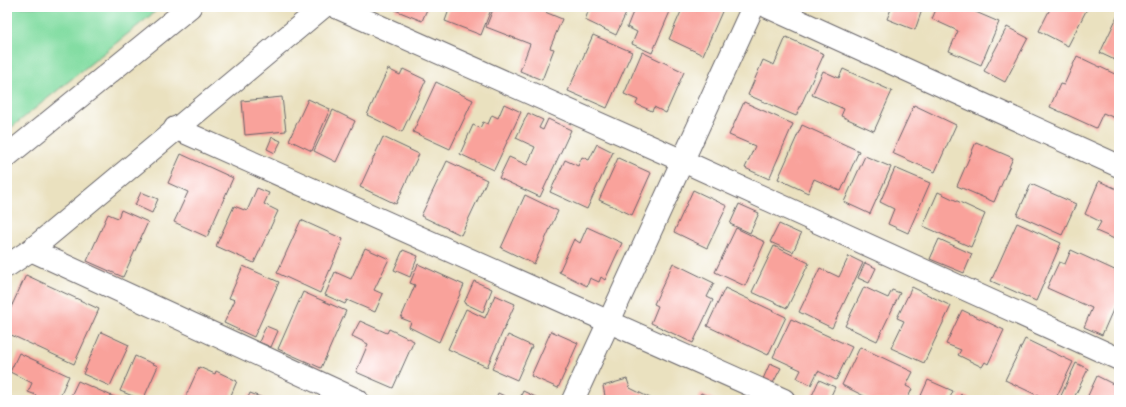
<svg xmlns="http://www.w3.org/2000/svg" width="1126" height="407" font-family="Kalam,sans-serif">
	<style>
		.green { fill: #83dda3; stroke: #52806f }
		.building { fill: #f9a29b }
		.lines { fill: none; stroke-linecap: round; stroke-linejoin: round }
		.street-casing { stroke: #686569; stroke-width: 24 }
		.street { stroke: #fff; stroke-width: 22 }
	</style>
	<rect width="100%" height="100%" fill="#fff"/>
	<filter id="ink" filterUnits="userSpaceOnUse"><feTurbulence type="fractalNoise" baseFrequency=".025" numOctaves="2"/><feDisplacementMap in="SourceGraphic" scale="8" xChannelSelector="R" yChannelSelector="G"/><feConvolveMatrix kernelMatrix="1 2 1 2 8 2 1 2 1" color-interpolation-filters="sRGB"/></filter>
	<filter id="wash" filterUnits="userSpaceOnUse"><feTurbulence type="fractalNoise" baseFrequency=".012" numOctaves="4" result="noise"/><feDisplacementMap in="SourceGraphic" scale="16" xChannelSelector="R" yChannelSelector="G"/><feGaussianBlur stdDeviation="0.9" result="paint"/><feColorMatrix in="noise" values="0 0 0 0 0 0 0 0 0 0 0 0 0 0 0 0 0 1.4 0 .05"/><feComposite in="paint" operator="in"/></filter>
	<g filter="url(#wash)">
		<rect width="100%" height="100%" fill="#eae1bf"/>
		<path class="green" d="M 7,7 L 154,7 L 156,11 L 7,131 Z"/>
		<g id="blocks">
			<g class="building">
				<path d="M 396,7 L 428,7 L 422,21 L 395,10 Z"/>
				<path d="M 450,7 L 492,7 L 481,35 L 445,21 Z"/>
				<path d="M 494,7 L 533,7 L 562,19 L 550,48 L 554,49 L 542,80 L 520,71 L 530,44 L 486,27 Z"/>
				<path d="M 590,7 L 609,9 L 610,7 L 629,7 L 616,35 L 585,20 Z"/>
				<path d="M 635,7 L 672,7 L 652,53 L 632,44 L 637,32 L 627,27 Z"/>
				<path d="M 683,7 L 724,7 L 703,55 L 669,39 Z"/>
				<path d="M 887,7 L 923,7 L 915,30 L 887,19 L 891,9 Z"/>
				<path d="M 937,7 L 964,7 L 999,22 L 981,65 L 949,51 L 958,31 L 932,19 Z"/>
				<path d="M 1051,7 L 1088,7 L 1068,46 L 1039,31 Z"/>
				<path d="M 1119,13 L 1119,62 L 1100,53 Z"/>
				<path d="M 1007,27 L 1028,38 L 1005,82 L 984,71 Z"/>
				<path d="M 593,35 L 632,52 L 607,108 L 568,91 Z"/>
				<path d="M 786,37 L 824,54 L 796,116 L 748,95 L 763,60 L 774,65 Z"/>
				<path d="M 642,52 L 684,72 L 666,113 L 654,107 L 652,111 L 636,104 L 638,100 L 624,94 Z"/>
				<path d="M 1077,56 L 1119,76 L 1119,109 L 1115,118 L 1103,113 L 1096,128 L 1050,107 L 1060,84 L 1064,85 Z"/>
				<path d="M 388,69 L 400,75 L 403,69 L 426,80 L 402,132 L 367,115 Z"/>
				<path d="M 843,69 L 892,91 L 874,131 L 841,116 L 844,109 L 812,95 L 823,71 L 839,78 Z"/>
				<path d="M 436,82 L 473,100 L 450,149 L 413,132 Z"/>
				<path d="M 282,97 L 286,131 L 245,135 L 242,101 Z"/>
				<path d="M 308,99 L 330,109 L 312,151 L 289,140 Z"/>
				<path d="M 744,102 L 793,124 L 769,179 L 745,168 L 755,146 L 729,135 Z"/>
				<path d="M 504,104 L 521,112 L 494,170 L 460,154 L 473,125 L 480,128 L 483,122 L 488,124 L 492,115 L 498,118 Z"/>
				<path d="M 914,105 L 956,125 L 935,172 L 892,153 Z"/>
				<path d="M 333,110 L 355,121 L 336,162 L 314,151 Z"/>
				<path d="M 528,113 L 543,120 L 539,128 L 543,130 L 548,119 L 571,130 L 540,197 L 499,178 L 509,157 L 527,165 L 535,147 L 516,138 Z"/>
				<path d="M 802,125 L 859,151 L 841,191 L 814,179 L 808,193 L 778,179 Z"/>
				<path d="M 272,137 L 281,141 L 275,153 L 267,149 Z"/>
				<path d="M 383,137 L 419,154 L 396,204 L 360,187 Z"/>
				<path d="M 976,142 L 1013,158 L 994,202 L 957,186 Z"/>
				<path d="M 597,144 L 613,152 L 587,209 L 550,192 L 565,160 L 578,166 L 582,157 L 589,160 Z"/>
				<path d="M 181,154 L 233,178 L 207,237 L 174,222 L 188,192 L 168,183 Z"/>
				<path d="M 865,156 L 891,167 L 870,214 L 844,202 Z"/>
				<path d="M 618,158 L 651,173 L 632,215 L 599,200 Z"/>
				<path d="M 447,161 L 487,180 L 461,235 L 421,216 Z"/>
				<path d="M 895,168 L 930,183 L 908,233 L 888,224 L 894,209 L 880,202 Z"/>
				<path d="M 1099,181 L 1119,190 L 1119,241 L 1096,231 L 1101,222 L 1085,214 Z"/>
				<path d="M 1031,184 L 1076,204 L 1062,235 L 1017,215 Z"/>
				<path d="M 257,188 L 269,193 L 264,204 L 278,211 L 254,263 L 216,246 L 234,206 L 247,211 Z"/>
				<path d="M 693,190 L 727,206 L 707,248 L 674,232 Z"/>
				<path d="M 141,192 L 158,199 L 152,213 L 135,205 Z"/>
				<path d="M 938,192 L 985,214 L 971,247 L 923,226 Z"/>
				<path d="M 525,195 L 558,211 L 534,264 L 501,248 Z"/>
				<path d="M 739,204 L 759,213 L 750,233 L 730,224 Z"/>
				<path d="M 121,210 L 148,222 L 123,277 L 87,261 L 108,214 L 118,218 Z"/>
				<path d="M 301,220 L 343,239 L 320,293 L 277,273 Z"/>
				<path d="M 1017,223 L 1061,243 L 1036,301 L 991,281 Z"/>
				<path d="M 779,224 L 801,234 L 793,252 L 770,242 Z"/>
				<path d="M 587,227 L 622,243 L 605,280 L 601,277 L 599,282 L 590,278 L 587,286 L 559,272 L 574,239 L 580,243 Z"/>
				<path d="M 736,228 L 765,242 L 745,286 L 715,272 Z"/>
				<path d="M 939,239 L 972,254 L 964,273 L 930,259 Z"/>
				<path d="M 774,246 L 809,263 L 787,308 L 752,292 Z"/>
				<path d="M 365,248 L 389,259 L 374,290 L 383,294 L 375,312 L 347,300 L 345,304 L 325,295 L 335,272 L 351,279 Z"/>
				<path d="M 403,250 L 418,256 L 410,277 L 394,270 Z"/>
				<path d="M 1071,250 L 1119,272 L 1119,296 L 1102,335 L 1084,327 L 1092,308 L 1047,288 L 1059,262 L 1065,264 Z"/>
				<path d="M 849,256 L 863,263 L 832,328 L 799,312 L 820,268 L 839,277 Z"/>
				<path d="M 673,263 L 714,283 L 707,297 L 713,300 L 693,343 L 651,323 L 658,306 L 654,304 Z"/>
				<path d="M 865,263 L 876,268 L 869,283 L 858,278 Z"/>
				<path d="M 418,264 L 464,285 L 439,342 L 409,327 L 411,322 L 401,318 L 415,285 L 410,283 Z"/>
				<path d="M 243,266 L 279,282 L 254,337 L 224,323 L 235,300 L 229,298 Z"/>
				<path d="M 26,275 L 99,309 L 74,364 L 7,333 L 7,316 Z"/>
				<path d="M 474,281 L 492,289 L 483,312 L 464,303 Z"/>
				<path d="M 864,287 L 888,298 L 892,290 L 900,293 L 877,341 L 845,326 Z"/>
				<path d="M 912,287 L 951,306 L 924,363 L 891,348 L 904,321 L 897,318 Z"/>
				<path d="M 725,288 L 786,317 L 768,355 L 707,326 Z"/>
				<path d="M 303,292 L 346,311 L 321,368 L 278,349 Z"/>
				<path d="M 495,295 L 515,304 L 487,367 L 448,349 L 466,309 L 485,318 Z"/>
				<path d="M 962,310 L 1004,330 L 988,364 L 985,362 L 982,367 L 958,355 L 961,350 L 946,344 Z"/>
				<path d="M 791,319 L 852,347 L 836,380 L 818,371 L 811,385 L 797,378 L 801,370 L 773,357 Z"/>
				<path d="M 360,321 L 387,333 L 389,329 L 414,341 L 393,388 L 356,372 L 368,344 L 352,336 Z"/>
				<path d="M 266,326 L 278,331 L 271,347 L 259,342 Z"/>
				<path d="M 551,331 L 578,343 L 558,388 L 531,376 Z"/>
				<path d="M 101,332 L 129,345 L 110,386 L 83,374 Z"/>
				<path d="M 508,335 L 532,346 L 517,380 L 492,369 Z"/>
				<path d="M 1025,339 L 1073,362 L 1055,400 L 1047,400 L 1005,380 Z"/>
				<path d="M 860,347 L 913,372 L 906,386 L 912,389 L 907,400 L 872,400 L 842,385 Z"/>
				<path d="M 19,353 L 69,376 L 58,400 L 34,400 L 36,395 L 28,392 L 32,383 L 10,372 Z"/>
				<path d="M 135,356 L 158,366 L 143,400 L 120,391 Z"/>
				<path d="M 770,363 L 781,368 L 773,383 L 763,379 Z"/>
				<path d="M 1076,363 L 1088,369 L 1073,400 L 1059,400 Z"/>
				<path d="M 199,367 L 215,374 L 216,371 L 237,381 L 229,400 L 184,400 Z"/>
				<path d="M 1097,376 L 1119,387 L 1119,400 L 1086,400 Z"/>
				<path d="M 627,379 L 630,388 L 654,400 L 603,400 L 605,396 L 603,386 Z"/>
				<path d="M 819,380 L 835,387 L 829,400 L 810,400 Z"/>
				<path d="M 928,380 L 953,391 L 949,400 L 919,400 Z"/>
				<path d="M 78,381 L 121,400 L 69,400 Z"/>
				<path d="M 523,391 L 542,400 L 519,400 Z"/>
				<path d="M 250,393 L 268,400 L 247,400 Z"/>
				<path d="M 498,393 L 513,400 L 495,400 Z"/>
				<path d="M 701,393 L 715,400 L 698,400 Z"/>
				<path d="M 961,394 L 973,400 L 958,400 Z"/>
			</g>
		</g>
	</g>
	<g filter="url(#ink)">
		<use href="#blocks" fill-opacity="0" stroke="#686569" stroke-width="1"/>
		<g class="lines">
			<defs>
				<g id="street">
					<path d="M 336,7 L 683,161 L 1119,359"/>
					<path d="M 768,7 L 1119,166"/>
					<path d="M 175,128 L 784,400"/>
					<path d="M 7,156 L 190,7"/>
					<path d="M 31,250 L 357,400"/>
					<path d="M 7,266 L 31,250 L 323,7"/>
					<path d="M 573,400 L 753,7"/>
				</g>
			</defs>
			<use href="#street" class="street-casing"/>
			<use href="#street" class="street"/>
		</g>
	</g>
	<rect width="1126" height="407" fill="none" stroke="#fff" stroke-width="24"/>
</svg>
